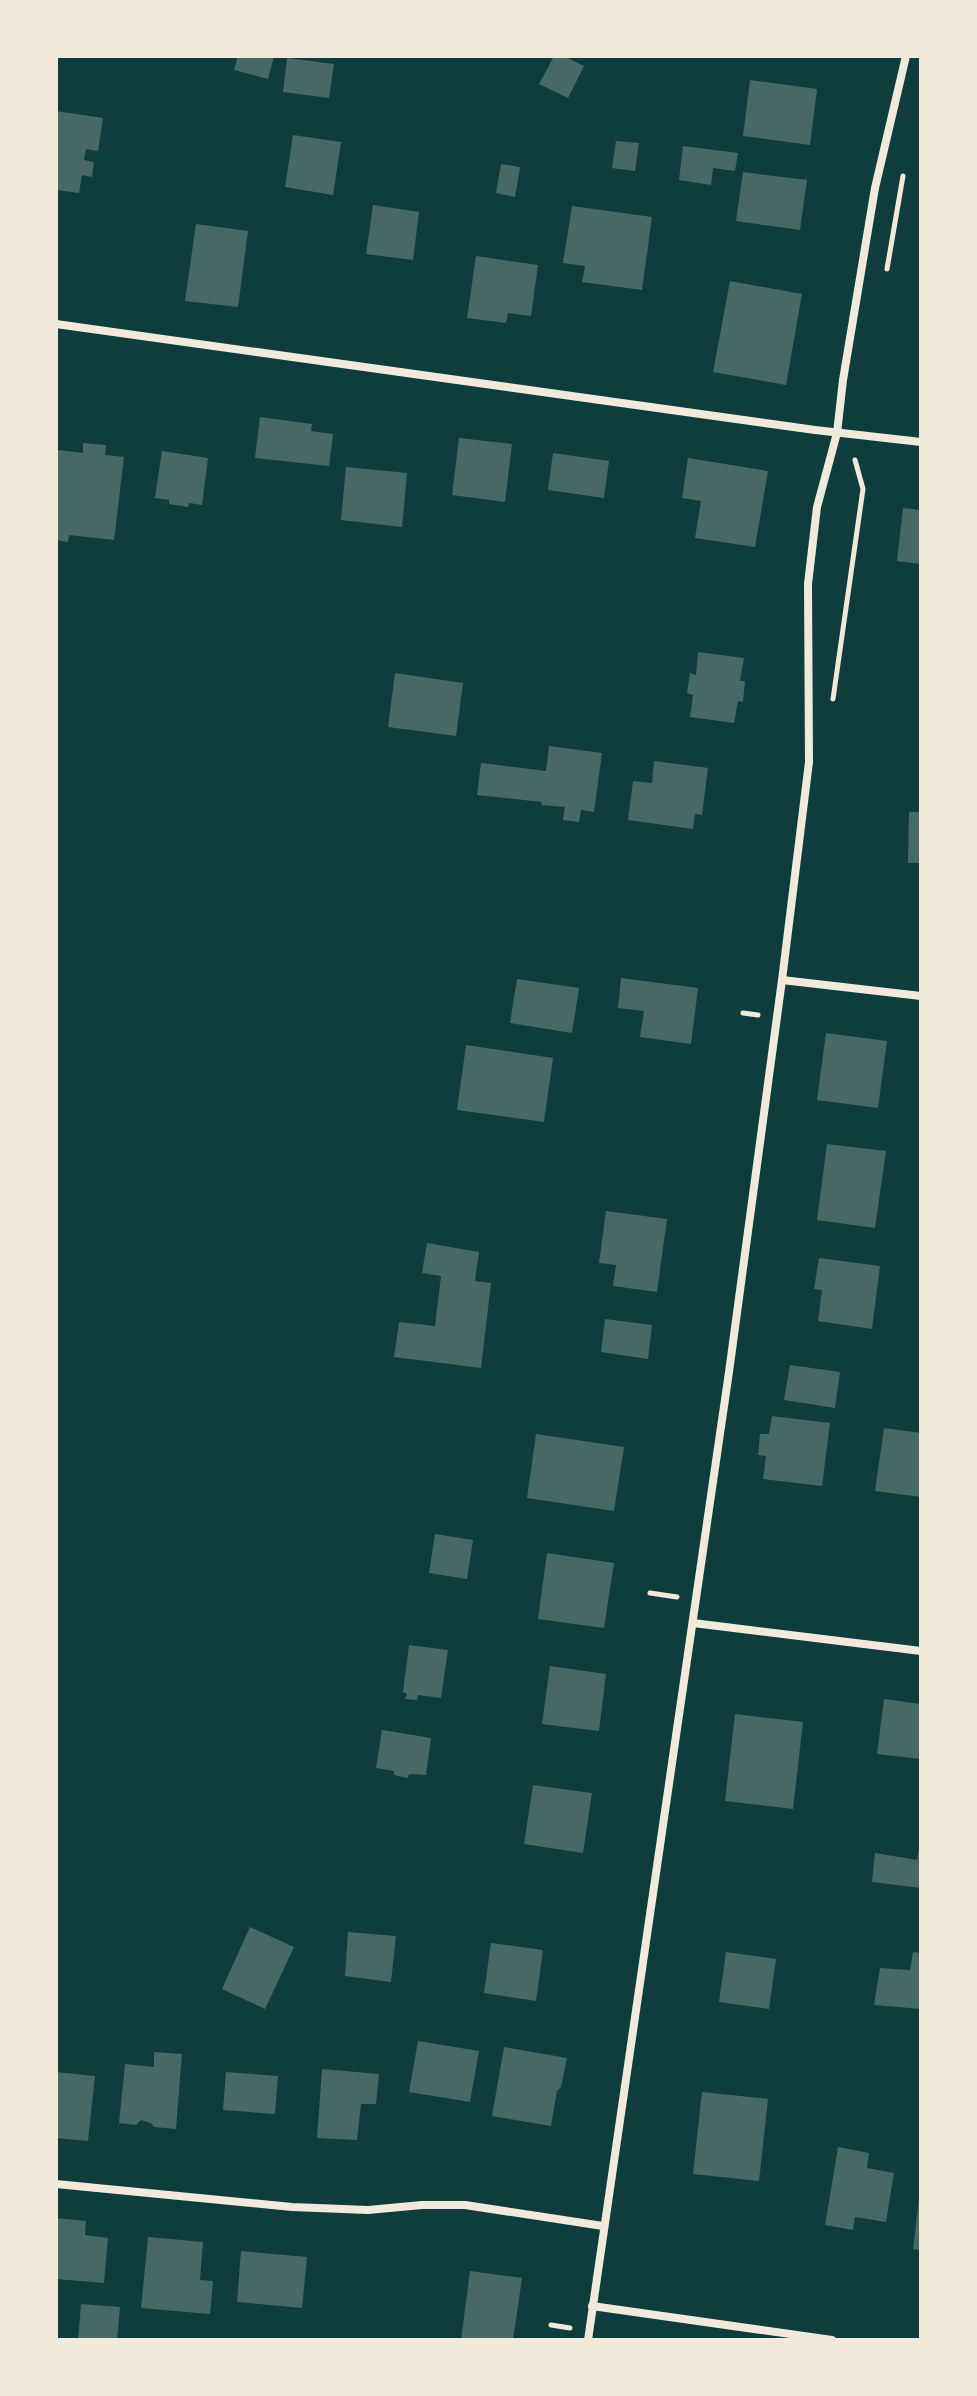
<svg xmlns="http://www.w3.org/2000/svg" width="977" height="2396" font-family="Cabin,sans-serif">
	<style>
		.building { fill: #486865 }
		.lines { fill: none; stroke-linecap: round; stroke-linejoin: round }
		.path { stroke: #f1e9da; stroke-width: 5 }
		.minor { stroke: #f1e9da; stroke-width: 8 }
	</style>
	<rect width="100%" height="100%" fill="#0f3d3e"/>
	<g class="building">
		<path d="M 238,56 L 274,56 L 268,79 L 234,70 Z"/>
		<path d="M 554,56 L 564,56 L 584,66 L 568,98 L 539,84 Z"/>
		<path d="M 287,58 L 334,64 L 329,98 L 283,92 Z"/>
		<path d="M 750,80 L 817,89 L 810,145 L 743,136 Z"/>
		<path d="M 56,111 L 103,118 L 98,151 L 86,149 L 84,160 L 94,162 L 92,177 L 82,175 L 79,193 L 56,190 Z"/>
		<path d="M 293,135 L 341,142 L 333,195 L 285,187 Z"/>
		<path d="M 616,141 L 639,143 L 635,171 L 612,168 Z"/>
		<path d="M 683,146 L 738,153 L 735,171 L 713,168 L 711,185 L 679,180 Z"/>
		<path d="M 501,164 L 520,167 L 515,197 L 496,193 Z"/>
		<path d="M 743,172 L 807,180 L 800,230 L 736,221 Z"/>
		<path d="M 373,205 L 419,212 L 413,260 L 366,254 Z"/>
		<path d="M 572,206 L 652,217 L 642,290 L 582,282 L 585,266 L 563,263 Z"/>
		<path d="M 196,224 L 248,231 L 238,307 L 185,301 Z"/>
		<path d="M 476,256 L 538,265 L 531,316 L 508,313 L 506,323 L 467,318 Z"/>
		<path d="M 730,281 L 802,294 L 786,385 L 713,372 Z"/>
		<path d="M 260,417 L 312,424 L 311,431 L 333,434 L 329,466 L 255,458 Z"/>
		<path d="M 459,438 L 512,444 L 505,502 L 452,495 Z"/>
		<path d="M 83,443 L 106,445 L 105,455 L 124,457 L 114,540 L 69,535 L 68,542 L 56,540 L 58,450 L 83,453 Z"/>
		<path d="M 162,451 L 208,458 L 202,505 L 189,503 L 188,507 L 169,504 L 169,500 L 155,498 Z"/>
		<path d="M 553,453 L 609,461 L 604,498 L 548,490 Z"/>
		<path d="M 688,458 L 768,471 L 755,547 L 695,538 L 701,501 L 682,498 Z"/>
		<path d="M 346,467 L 407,473 L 402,527 L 341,520 Z"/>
		<path d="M 903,508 L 921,510 L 921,564 L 897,561 Z"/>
		<path d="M 698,652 L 744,658 L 740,681 L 745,681 L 743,702 L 738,701 L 734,723 L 690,717 L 693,695 L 687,693 L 690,673 L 696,675 Z"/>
		<path d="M 395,673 L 463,683 L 456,736 L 388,727 Z"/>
		<path d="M 549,746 L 602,753 L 594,812 L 581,810 L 579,822 L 563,820 L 565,807 L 541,805 L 542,802 L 477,795 L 481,763 L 546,771 Z"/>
		<path d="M 654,761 L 708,768 L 702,815 L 695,814 L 693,829 L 628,820 L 633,781 L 652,783 Z"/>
		<path d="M 909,812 L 921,812 L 921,863 L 908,863 Z"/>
		<path d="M 621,978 L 698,988 L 691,1044 L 640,1037 L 644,1011 L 618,1008 Z"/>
		<path d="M 517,979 L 579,988 L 572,1033 L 510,1023 Z"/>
		<path d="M 826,1033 L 887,1041 L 878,1108 L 817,1100 Z"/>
		<path d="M 466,1045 L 553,1058 L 544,1122 L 457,1110 Z"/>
		<path d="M 827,1144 L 886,1151 L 875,1228 L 817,1220 Z"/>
		<path d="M 606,1211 L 667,1219 L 657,1292 L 613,1286 L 616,1265 L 599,1263 Z"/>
		<path d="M 427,1243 L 479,1252 L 475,1281 L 491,1283 L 481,1368 L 394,1357 L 399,1322 L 435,1326 L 441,1276 L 422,1273 Z"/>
		<path d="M 819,1258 L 880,1266 L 872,1329 L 818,1321 L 822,1290 L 814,1289 Z"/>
		<path d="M 605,1319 L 652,1325 L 648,1359 L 601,1352 Z"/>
		<path d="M 790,1365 L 840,1372 L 835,1408 L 784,1400 Z"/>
		<path d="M 772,1416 L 830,1423 L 822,1486 L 763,1479 L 766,1456 L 758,1455 L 760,1434 L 769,1434 Z"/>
		<path d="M 884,1428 L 921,1433 L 921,1497 L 875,1491 Z"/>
		<path d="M 536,1434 L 624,1447 L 614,1511 L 527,1498 Z"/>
		<path d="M 435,1534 L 473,1540 L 467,1579 L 429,1573 Z"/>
		<path d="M 547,1553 L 614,1563 L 604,1628 L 538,1619 Z"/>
		<path d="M 409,1645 L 448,1650 L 441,1698 L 418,1695 L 417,1700 L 405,1699 L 407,1694 L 403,1692 Z"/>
		<path d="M 550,1666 L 606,1674 L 599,1731 L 542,1724 Z"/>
		<path d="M 884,1699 L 921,1704 L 921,1759 L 877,1754 Z"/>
		<path d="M 735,1714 L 803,1722 L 793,1809 L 725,1801 Z"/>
		<path d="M 382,1730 L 431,1738 L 426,1775 L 409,1774 L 408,1778 L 394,1775 L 394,1771 L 376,1768 Z"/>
		<path d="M 533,1785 L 592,1793 L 583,1853 L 524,1844 Z"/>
		<path d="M 919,1848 L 921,1888 L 872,1882 L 875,1853 L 917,1860 Z"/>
		<path d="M 250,1927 L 294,1947 L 265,2009 L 222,1989 Z"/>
		<path d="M 348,1932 L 396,1936 L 391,1982 L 345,1976 Z"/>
		<path d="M 491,1943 L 543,1950 L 536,2001 L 484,1993 Z"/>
		<path d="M 726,1952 L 776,1959 L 769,2009 L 719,2002 Z"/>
		<path d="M 913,1952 L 921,1953 L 921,2009 L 874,2005 L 880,1968 L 910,1970 Z"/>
		<path d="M 418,2041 L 479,2051 L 470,2102 L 409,2092 Z"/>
		<path d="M 504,2047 L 567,2058 L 561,2087 L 557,2091 L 551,2126 L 492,2116 Z"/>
		<path d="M 154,2052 L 182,2054 L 176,2129 L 154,2127 L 151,2123 L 141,2120 L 136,2125 L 119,2123 L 125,2064 L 154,2067 Z"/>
		<path d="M 322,2069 L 379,2074 L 376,2104 L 361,2104 L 357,2140 L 317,2138 Z"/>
		<path d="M 56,2072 L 95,2076 L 88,2141 L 56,2138 Z"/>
		<path d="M 226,2072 L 278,2076 L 275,2114 L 223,2110 Z"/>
		<path d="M 702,2092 L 768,2099 L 759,2181 L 693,2174 Z"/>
		<path d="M 838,2147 L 869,2153 L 867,2168 L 894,2173 L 886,2222 L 855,2217 L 853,2230 L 825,2225 Z"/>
		<path d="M 919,2199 L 921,2199 L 921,2250 L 913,2249 Z"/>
		<path d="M 56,2218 L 86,2221 L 85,2235 L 108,2238 L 104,2283 L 56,2279 Z"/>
		<path d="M 148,2237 L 203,2242 L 200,2280 L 213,2281 L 210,2314 L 141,2308 Z"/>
		<path d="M 241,2251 L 307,2257 L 302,2308 L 237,2302 Z"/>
		<path d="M 470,2271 L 522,2278 L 513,2340 L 461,2340 Z"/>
		<path d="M 81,2304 L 120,2307 L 117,2340 L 78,2340 Z"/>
	</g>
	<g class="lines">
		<g class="path">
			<path d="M 887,269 L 903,176"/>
			<path d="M 833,699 L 863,489 L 855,460"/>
			<path d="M 743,1013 L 758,1015"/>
			<path d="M 650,1593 L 677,1597"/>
			<path d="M 551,2325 L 570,2328"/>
		</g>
		<g class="minor">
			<path d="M 56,324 L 815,430 L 921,442"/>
			<path d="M 782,980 L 921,996"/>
			<path d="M 693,1623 L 921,1651"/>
			<path d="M 56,2184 L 292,2207 L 368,2210 L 422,2205 L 465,2205 L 603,2226"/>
			<path d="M 592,2306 L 832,2340"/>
			<path d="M 588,2340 L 729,1372 L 782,980 L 809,762 L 808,584 L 817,507 L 837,433 L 843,380 L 875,188 L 906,56"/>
		</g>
	</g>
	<rect width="977" height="2396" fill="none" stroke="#f1e9da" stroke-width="116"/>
</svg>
